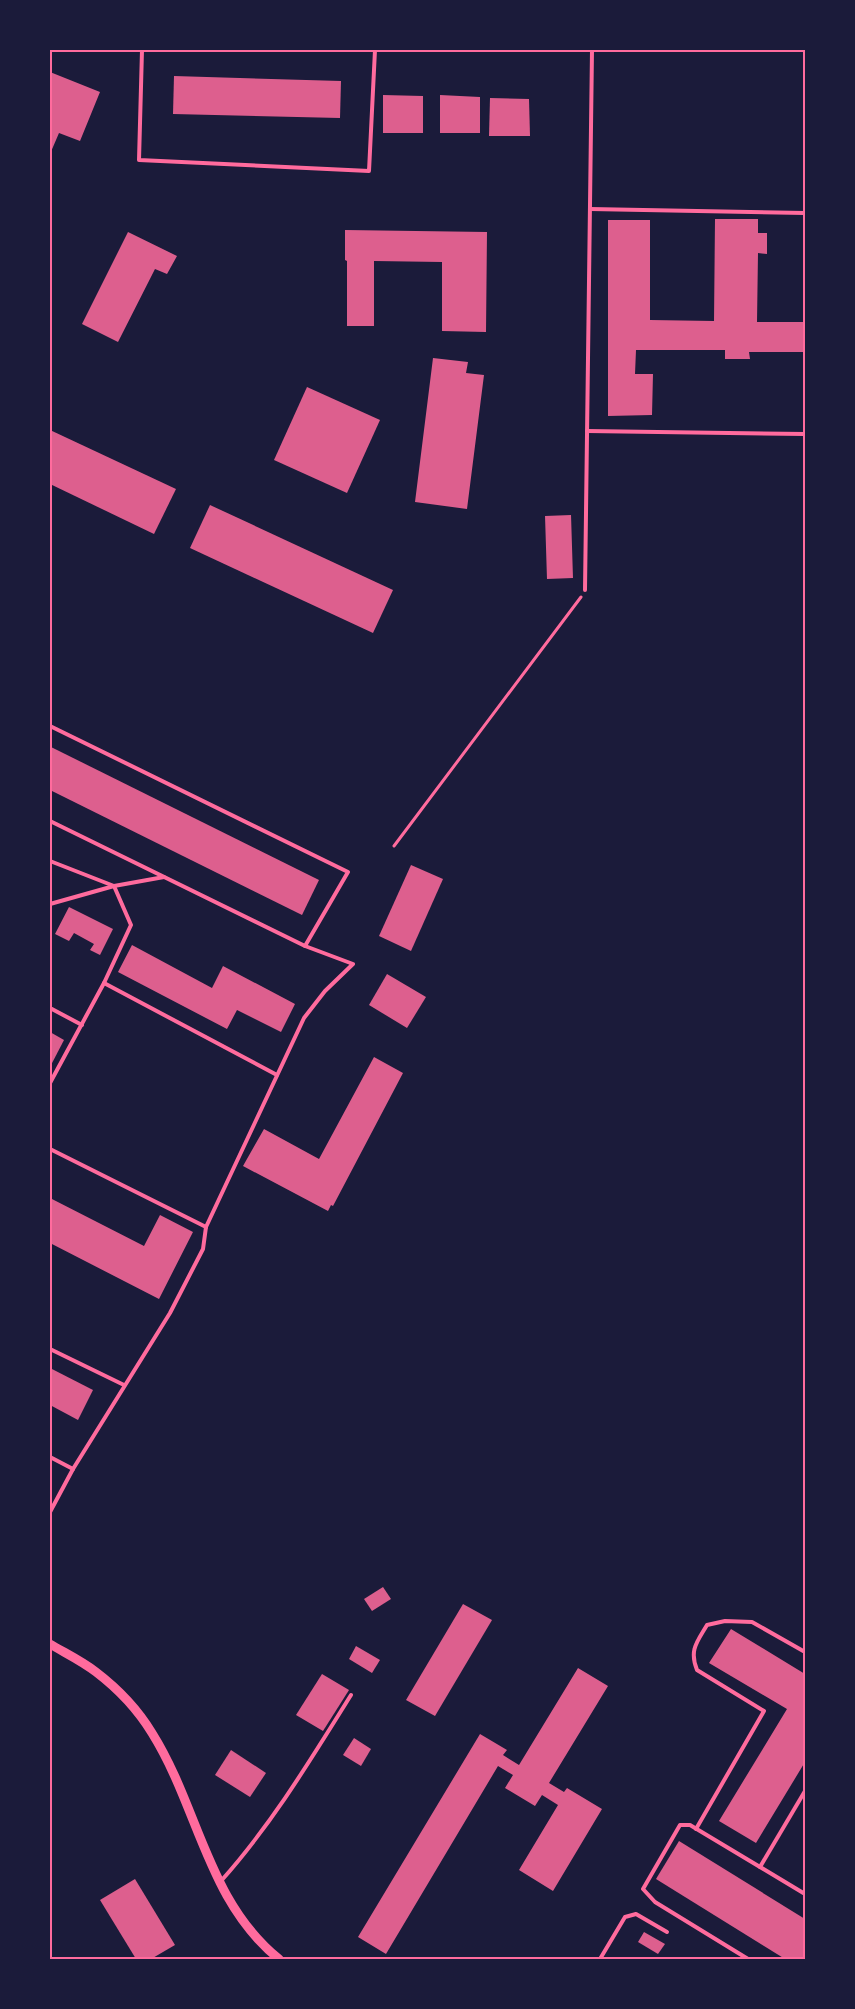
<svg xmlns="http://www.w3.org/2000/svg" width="855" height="2009" font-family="Literata,serif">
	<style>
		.building { fill: #dd5f8e }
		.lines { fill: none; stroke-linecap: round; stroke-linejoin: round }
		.path { stroke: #ff6b9d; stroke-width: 3 }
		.service { stroke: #ff6b9d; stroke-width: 4 }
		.tertiary { stroke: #ff6b9d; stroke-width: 9 }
		.neatline { fill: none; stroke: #ff6b9d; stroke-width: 2 }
	</style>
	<rect width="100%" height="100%" fill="#1b1b3a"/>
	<g class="building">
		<path d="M 50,72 L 100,92 L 80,141 L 59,133 L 50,154 Z"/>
		<path d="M 174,76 L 341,81 L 340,118 L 173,114 Z"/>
		<path d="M 383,95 L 423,96 L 423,133 L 383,133 Z"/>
		<path d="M 440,95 L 480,97 L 480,133 L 440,133 Z"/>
		<path d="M 490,98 L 529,99 L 530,136 L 489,136 Z"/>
		<path d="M 715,219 L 758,219 L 758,233 L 767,233 L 767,254 L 758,253 L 757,322 L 805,322 L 805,352 L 749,352 L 750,359 L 725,359 L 725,350 L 636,350 L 635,374 L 653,374 L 652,415 L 608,416 L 608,220 L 650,220 L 650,320 L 714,321 Z"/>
		<path d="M 345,230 L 487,232 L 486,332 L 442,331 L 442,262 L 374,261 L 374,326 L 347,326 L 347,261 L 345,260 Z"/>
		<path d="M 128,232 L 177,256 L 167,274 L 155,269 L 118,342 L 82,324 Z"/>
		<path d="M 433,358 L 468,362 L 466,373 L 484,375 L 467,509 L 415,502 Z"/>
		<path d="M 307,387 L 380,420 L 347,493 L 274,460 Z"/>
		<path d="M 50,430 L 176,489 L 154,534 L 50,484 Z"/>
		<path d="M 210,505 L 393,590 L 373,633 L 190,548 Z"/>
		<path d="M 571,515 L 573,578 L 547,579 L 545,516 Z"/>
		<path d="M 51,747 L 319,880 L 302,915 L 50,790 Z"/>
		<path d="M 411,865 L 443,879 L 411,951 L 379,936 Z"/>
		<path d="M 69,907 L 113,929 L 100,955 L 90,950 L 94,944 L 74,933 L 69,941 L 55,934 Z"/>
		<path d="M 132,945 L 212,988 L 223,966 L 295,1004 L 281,1032 L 237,1010 L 227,1029 L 118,972 Z"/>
		<path d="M 387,974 L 426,997 L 407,1028 L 369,1005 Z"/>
		<path d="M 50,1032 L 64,1040 L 50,1067 Z"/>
		<path d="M 374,1057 L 403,1073 L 333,1206 L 331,1205 L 328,1211 L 243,1166 L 264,1129 L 319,1159 Z"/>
		<path d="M 50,1198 L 144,1246 L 160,1215 L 193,1232 L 159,1299 L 50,1243 Z"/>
		<path d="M 50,1368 L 93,1390 L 78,1420 L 50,1405 Z"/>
		<path d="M 383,1587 L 391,1599 L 372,1611 L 364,1599 Z"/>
		<path d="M 463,1604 L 492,1620 L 435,1716 L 406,1700 Z"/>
		<path d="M 731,1629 L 805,1674 L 805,1762 L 756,1843 L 719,1821 L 787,1709 L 709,1663 Z"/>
		<path d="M 356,1646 L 380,1660 L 372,1673 L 349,1659 Z"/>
		<path d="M 578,1668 L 608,1686 L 549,1783 L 564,1792 L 567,1788 L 602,1809 L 553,1891 L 519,1870 L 558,1805 L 542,1795 L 535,1806 L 505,1788 L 513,1775 L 498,1766 L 386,1954 L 358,1937 L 480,1734 L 507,1750 L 503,1755 L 519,1765 Z"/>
		<path d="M 322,1674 L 349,1690 L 323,1731 L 296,1715 Z"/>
		<path d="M 354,1738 L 371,1749 L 361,1766 L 343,1755 Z"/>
		<path d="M 231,1750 L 266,1773 L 250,1797 L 215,1775 Z"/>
		<path d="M 679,1841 L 805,1919 L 805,1959 L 785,1959 L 656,1879 Z"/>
		<path d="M 135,1879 L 175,1945 L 151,1959 L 136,1959 L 100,1900 Z"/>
		<path d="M 644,1932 L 665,1944 L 658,1954 L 638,1942 Z"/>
	</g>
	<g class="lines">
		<path class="path" d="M 394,846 L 581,597"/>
		<g class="service">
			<path d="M 142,50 L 139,160 L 369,171 L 375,50"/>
			<path d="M 590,209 L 805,213"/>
			<path d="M 587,431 L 805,434"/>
			<path d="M 585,590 L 592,50"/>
			<path d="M 50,726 L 348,872 L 305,946 L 50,821"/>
			<path d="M 50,861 L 114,886 L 131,925 L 104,983 L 50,1083"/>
			<path d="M 50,904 L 114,886 L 164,877"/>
			<path d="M 104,983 L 277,1075"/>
			<path d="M 50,1008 L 82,1025"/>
			<path d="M 50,1149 L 206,1227"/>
			<path d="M 50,1349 L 124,1385"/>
			<path d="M 50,1457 L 73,1469"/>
			<path d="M 50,1512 L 73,1469 L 170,1313 L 203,1249 L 206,1227 L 304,1018 L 325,991 L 353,964 L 305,946"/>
			<path d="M 696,1829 L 764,1711 L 697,1670 C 689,1650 697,1642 707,1625 L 725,1621 L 752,1622 L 805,1652"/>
			<path d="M 760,1867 L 805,1791"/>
			<path d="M 221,1881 C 272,1824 311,1759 351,1695"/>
			<path d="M 600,1959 L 625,1917 L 636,1914 L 667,1932"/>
			<path d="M 748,1959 L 655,1902 L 643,1889 L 680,1825 L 690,1825 L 805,1894"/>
		</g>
		<path class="tertiary" d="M 50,1644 C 65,1653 82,1661 96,1672 C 117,1688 138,1710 152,1733 C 199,1808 207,1901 279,1959"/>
	</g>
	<rect width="855" height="2009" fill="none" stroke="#1b1b3a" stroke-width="102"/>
	<rect x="51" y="51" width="753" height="1907" class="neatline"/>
</svg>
